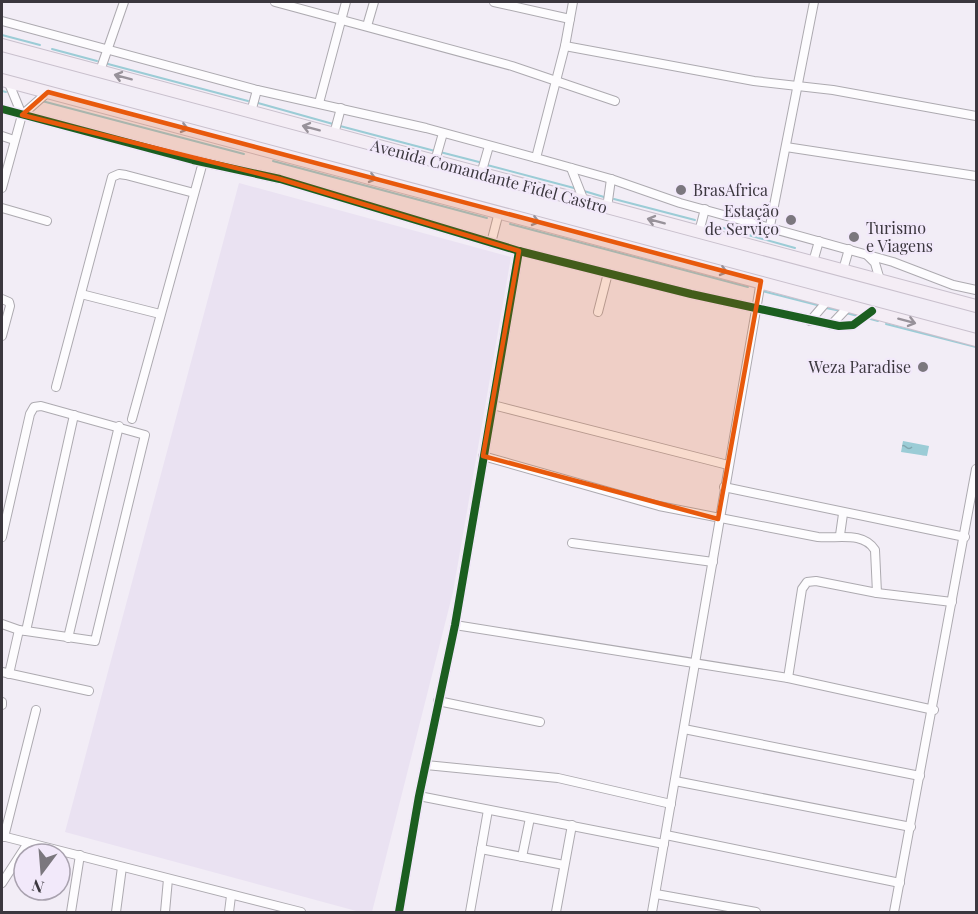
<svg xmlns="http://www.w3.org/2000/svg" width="978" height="914" font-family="'Playfair Display',serif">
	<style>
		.built { fill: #eae2f2 }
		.water { fill: url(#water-ripples) }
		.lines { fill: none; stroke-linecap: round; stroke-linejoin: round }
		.stream { stroke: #9bccd6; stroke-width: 2 }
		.minor-casing { stroke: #adaab0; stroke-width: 10 }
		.highway-casing { stroke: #c9c0cd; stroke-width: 14 }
		.minor { stroke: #fdfcfe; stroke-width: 8 }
		.highway { stroke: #f4edf5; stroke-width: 12 }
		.cycleway-casing { stroke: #f2e9fa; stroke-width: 11 }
		.cycleway { stroke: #1b5e20; stroke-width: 8 }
		.oneway { stroke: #98929a }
		.marked { fill: #e8590c; fill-opacity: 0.2; stroke: #e8590c; stroke-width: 4.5; stroke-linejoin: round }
		.poi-dot { fill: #7b777e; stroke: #f2e9fa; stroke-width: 2 }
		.labels { text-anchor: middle; stroke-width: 4.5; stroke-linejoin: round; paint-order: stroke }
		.street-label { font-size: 16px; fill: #3b373e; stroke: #f2e9fa }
		.poi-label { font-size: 16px; fill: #3b373e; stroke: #f2e9fa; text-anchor: start }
	</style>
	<defs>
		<pattern id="water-ripples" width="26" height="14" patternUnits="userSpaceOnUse" patternTransform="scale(1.5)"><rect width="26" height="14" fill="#9bccd6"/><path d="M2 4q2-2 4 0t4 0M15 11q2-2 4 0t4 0" fill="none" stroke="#80a6af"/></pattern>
	</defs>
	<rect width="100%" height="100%" fill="#f2edf6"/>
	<path class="built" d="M 239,183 L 511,257 L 453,592 L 372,912 L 360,912 L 65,832 Z"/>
	<path class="water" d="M 903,441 L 929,446 L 927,456 L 901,452 Z"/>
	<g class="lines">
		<g class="stream">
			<path d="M 2,35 L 40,45"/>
			<path d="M 52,49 L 97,61"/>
			<path d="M 108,64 L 248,101"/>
			<path d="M 2,91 L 6,92"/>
			<path d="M 42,101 L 244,154"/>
			<path d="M 258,103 L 333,124"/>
			<path d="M 340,126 L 435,151"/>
			<path d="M 440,152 L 479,162"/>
			<path d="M 273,161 L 487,218"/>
			<path d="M 487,165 L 574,188"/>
			<path d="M 584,191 L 604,197"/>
			<path d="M 614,199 L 695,220"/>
			<path d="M 510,224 L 748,287"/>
			<path d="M 709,224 L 795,248"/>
			<path d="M 762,291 L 821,306"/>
			<path d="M 826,308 L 841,311"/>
			<path d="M 846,313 L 858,316"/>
			<path d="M 867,318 L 878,321"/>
			<path d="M 886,324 L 976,347"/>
		</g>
		<defs>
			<g id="minor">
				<path d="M 275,2 L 512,66 L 615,101"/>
				<path d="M 494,2 L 570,19"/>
				<path d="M 573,2 L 565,46 L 536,158 L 611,179 L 680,203 L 893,262 L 953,285 L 976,290"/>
				<path d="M 2,21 L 257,90 L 426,128 L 536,158"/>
				<path d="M 367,26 L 374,2"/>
				<path d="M 565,46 L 754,81 L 833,90 L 976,116"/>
				<path d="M 100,71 L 124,2"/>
				<path d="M 8,81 L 22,115"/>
				<path d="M 319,103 L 346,2"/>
				<path d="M 2,109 L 193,160 L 280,179 L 519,251 L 691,294 L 839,326 L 853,325 L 872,311"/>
				<path d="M 251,112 L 257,90"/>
				<path d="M 334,134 L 341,108"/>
				<path d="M 2,136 L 14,140"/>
				<path d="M 786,147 L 976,176"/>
				<path d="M 435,161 L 443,133"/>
				<path d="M 571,168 L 584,201"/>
				<path d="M 481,174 L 489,146"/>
				<path d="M 2,188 L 22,115 L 48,92"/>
				<path d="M 2,208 L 47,221"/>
				<path d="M 607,208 L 611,179"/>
				<path d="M 770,226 L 814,2"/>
				<path d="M 699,232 L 705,209"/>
				<path d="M 491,243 L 499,212"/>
				<path d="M 868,256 L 875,263 L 880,280"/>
				<path d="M 813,262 L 819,241"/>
				<path d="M 843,270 L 849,249"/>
				<path d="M 81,294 L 160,314"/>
				<path d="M 2,299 L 9,302 L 10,306 L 2,336"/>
				<path d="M 598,312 L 608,273"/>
				<path d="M 810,321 L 829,299"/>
				<path d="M 831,325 L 850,305"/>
				<path d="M 56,387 L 112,177 L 119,174 L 126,175 L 194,193"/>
				<path d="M 493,405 L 728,465"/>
				<path d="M 132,419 L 203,162"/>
				<path d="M 483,456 L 659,506 L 818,537 C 837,539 863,531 875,550 L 877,593"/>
				<path d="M 724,487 L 965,537"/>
				<path d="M 840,535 L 843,514"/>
				<path d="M 2,537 L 30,414 L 34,407 L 41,406 L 145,435 L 95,641 L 19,630 L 9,674"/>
				<path d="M 572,543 L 713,562"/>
				<path d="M 2,624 L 19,630"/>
				<path d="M 455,625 L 788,678 L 934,710"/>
				<path d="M 26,631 L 74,415"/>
				<path d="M 68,638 L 119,426"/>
				<path d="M 2,672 L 89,691"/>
				<path d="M 788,678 L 802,589 L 807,582 L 816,581 L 877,593 L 952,602"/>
				<path d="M 438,701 L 540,722"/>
				<path d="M 2,705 L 2,702"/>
				<path d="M 684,729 L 920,776"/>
				<path d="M 426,765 L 558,778 L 671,804"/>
				<path d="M 675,781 L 911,827"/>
				<path d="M 419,796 L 664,844"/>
				<path d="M 666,835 L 900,883"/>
				<path d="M 2,836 L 301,912"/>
				<path d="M 4,837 L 36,710"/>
				<path d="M 481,849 L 564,865"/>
				<path d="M 522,857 L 530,818"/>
				<path d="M 2,883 L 28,843"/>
				<path d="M 656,894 L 756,912"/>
				<path d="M 71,912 L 80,855"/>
				<path d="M 116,912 L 122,867"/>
				<path d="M 165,912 L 168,879"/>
				<path d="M 229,912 L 231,896"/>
				<path d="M 399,912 L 419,796 L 455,625 L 519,251"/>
				<path d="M 470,912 L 488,810"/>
				<path d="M 556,912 L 572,825"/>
				<path d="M 652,912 L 761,281"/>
				<path d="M 894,912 L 976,469"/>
			</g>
			<g id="highway">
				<path d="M 2,45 L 976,306"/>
				<path d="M 2,80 L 976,340"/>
			</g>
		</defs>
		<use href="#minor" class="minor-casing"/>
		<use href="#highway" class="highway-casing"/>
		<use href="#minor" class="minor"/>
		<use href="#highway" class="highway"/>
		<defs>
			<g id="cycleway">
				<path d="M 2,109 L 193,160 L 280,179 L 519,251 L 691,294 L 839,326 L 853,325 L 872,311"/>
				<path d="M 399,912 L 419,796 L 455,625 L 519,251"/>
			</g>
		</defs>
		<use href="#cycleway" class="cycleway-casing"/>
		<use href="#cycleway" class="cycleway"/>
	</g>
	<defs><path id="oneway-shaft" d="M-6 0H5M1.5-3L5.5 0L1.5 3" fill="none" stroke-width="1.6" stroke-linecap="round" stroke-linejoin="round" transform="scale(1.5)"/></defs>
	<g class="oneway">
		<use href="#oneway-shaft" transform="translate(123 77) rotate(-165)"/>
		<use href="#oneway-shaft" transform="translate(180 127) rotate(15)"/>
		<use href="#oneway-shaft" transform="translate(311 128) rotate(-165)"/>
		<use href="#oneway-shaft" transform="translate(368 177) rotate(15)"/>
		<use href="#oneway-shaft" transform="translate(531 220) rotate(15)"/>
		<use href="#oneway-shaft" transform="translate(656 221) rotate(-165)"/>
		<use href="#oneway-shaft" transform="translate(719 270) rotate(15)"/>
		<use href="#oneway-shaft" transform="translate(907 321) rotate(15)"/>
	</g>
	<path class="marked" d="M 48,92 L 761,281 L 718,519 L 483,456 L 519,251 L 280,179 L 22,115 Z"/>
	<g class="poi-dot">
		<circle cx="681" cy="190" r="6"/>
		<circle cx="791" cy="220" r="6"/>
		<circle cx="854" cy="237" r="6"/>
		<circle cx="923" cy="367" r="6"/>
	</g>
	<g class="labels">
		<g class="street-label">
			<text transform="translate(489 176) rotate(15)" y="6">Avenida Comandante Fidel Castro</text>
		</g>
		<g class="poi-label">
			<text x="693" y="196">BrasAfrica</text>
			<text x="779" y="217" text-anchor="end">Estação<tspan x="779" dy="18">de Serviço</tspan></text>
			<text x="866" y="234">Turismo<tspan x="866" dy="18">e Viagens</tspan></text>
			<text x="911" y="373" text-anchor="end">Weza Paradise</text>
		</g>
	</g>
	<rect width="978" height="914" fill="none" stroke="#3b373e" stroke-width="6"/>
	<g transform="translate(42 872) rotate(196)"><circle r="28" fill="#f2e9fa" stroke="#a9a2af" stroke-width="1.5"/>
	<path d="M0-4.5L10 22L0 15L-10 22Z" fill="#7b777e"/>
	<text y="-9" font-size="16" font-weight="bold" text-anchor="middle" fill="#3b373e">N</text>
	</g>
</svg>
